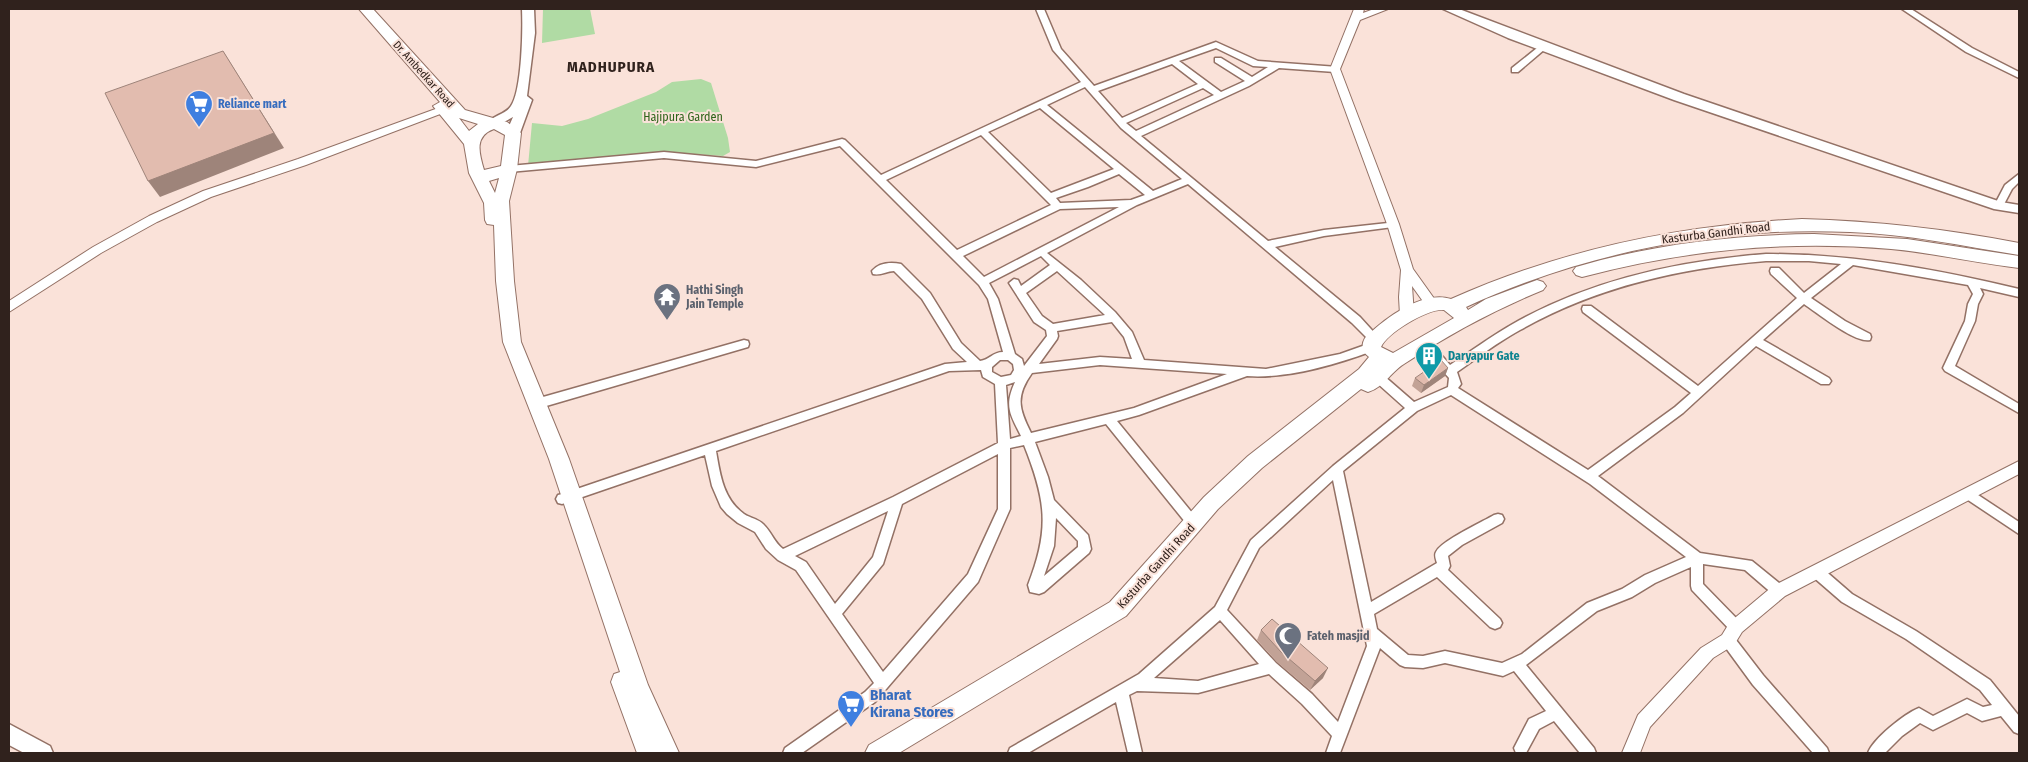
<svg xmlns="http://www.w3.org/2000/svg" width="2028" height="762" font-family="'Fira Sans Condensed',sans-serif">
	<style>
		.green { fill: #b0dba4 }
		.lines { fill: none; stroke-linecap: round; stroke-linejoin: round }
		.minor-casing { stroke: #937165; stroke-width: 3 }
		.tertiary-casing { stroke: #937165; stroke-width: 2 }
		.secondary-casing { stroke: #937165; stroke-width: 3 }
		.primary-casing { stroke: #937165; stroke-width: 2 }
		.minor { fill: #fff; fill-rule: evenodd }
		.tertiary { fill: #fff; fill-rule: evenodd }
		.secondary { fill: #fff; fill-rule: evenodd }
		.primary { fill: #fff; fill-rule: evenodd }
		.wall { fill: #c2a296 }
		.shaded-wall { fill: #9e847a }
		.building { fill: #e2bcaf; stroke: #9e847a }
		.labels { text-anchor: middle; stroke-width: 4; stroke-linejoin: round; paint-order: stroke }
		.far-street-label { font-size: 11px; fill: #30221d; stroke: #fae2d9 }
		.shop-label { font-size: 12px; font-weight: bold; fill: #366cbe; stroke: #fae2d9; text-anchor: start }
		.park-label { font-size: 12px; fill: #2d6319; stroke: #fae2d9 }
		.street-label { font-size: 12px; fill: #30221d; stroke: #fae2d9 }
		.worship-label { font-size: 12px; font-weight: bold; fill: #5b616d; stroke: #fae2d9; text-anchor: start }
		.culture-label { font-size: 12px; font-weight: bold; fill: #0d838f; stroke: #fae2d9; text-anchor: start }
		.far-district-label { font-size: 15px; font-weight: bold; letter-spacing: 1px; fill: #30221d; stroke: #fae2d9 }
		.near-shop-label { font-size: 15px; font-weight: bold; fill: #366cbe; stroke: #fae2d9; text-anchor: start }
	</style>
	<rect width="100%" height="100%" fill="#fae2d9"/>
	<g class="green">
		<path d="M 543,9 L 590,9 L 595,34 L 542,43 Z"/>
		<path d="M 701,79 L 711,83 L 728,138 L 730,152 L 723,156 L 664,152 L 528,166 L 532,123 L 562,126 L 588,119 L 656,92 L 672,82 Z"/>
	</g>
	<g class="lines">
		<defs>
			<g id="minor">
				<path d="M 1036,9 L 1044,9 L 1061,49 L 1094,86 L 1216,42 L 1258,61 L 1338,67 L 1338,71 L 1335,72 L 1279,68 L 1249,86 L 1141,136 L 1268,241 L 1324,230 L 1397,222 L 1398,224 L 1397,226 L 1393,227 L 1324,236 L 1275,247 L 1360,317 L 1380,339 L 1379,342 L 1371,342 L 1352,323 L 1188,184 L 1137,205 L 1047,253 L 1081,280 L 1115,312 L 1132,332 L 1144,360 L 1266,369 L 1340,354 L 1371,343 L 1376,347 L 1375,350 C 1338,364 1287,379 1247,376 L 1139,415 L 1117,421 L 1198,520 L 1200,524 L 1198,528 L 1194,529 L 1190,528 L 1106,424 L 1035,442 L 1048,477 L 1054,500 L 1088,535 L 1091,549 L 1089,553 L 1044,592 L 1039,594 L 1030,592 L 1028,585 C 1050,529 1046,500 1024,445 L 1010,448 L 1010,509 L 978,582 L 875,702 L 802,753 L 783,753 L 785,748 L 865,692 L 874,683 L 796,570 L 778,560 L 766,549 L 755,532 L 738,523 L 727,514 L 721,507 L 712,486 L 705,455 L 562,504 L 558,503 L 556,499 L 558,495 L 562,494 L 945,364 L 967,362 L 953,349 L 922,299 L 894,271 C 887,271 880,276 873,274 L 872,271 C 879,263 890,262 901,264 L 930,293 L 961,343 L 980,361 C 989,360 993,352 1003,352 L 988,299 L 979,285 L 840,146 L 756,167 L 664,158 L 509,172 L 504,169 L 509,166 L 664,152 L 756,161 L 842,139 L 845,140 L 881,175 L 1081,82 L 1053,50 ZM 1216,48 L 1253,66 L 1268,67 L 1252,77 L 1221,58 L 1215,58 L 1215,62 L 1245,81 L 1221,92 L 1179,61 ZM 1172,64 L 1198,84 L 1122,118 L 1098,91 ZM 1085,87 L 1121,128 L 1182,179 L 1153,191 L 1047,105 ZM 1203,88 L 1214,95 L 1136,131 L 1126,123 ZM 1040,108 L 1114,169 L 1051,193 L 988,132 ZM 981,135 L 1051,205 L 957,250 L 886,180 ZM 1119,174 L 1145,195 L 1131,200 L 1060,203 L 1056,198 L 1088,187 ZM 1119,207 L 984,277 L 963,256 L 1060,209 ZM 1041,256 L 1050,265 L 1021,286 L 1018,280 L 1014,279 L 1009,283 L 1034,322 L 1046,330 L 1047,336 L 1024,366 L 1022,359 L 1015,354 L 998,299 L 989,283 ZM 1057,271 L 1105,315 L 1053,324 L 1042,316 L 1026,293 ZM 1112,322 L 1124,337 L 1132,359 L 1100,357 L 1039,364 L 1057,339 L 1058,336 L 1057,331 ZM 1000,360 L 1008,360 L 1013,364 L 1014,370 L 1011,375 L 1001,377 L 992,372 L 992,367 ZM 1100,365 L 1227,374 L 1134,408 L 1031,433 C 1019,409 1015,397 1032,373 ZM 981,370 L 983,377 L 995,384 L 998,443 L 893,497 L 783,549 C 774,542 772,533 764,525 C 759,519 750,518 744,514 C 723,499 720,474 716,451 L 949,371 ZM 1015,382 C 1004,406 1010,414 1021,436 L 1010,439 L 1006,385 ZM 998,454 L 998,509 L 968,574 L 883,672 L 842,614 L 883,564 L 902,504 ZM 888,511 L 873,557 L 835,604 L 806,562 L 795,556 ZM 1056,518 L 1078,541 L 1078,547 L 1044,576 L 1054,546 Z"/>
				<path d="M 1902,9 L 1911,9 L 1972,48 L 2019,72 L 2019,78 L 1966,52 Z"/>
				<path d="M 1542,44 L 1546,47 L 1545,49 L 1518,72 L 1512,72 L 1512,68 Z"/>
				<path d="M 2019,174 L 2019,182 L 2012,189 L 2002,208 L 1996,208 L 1994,206 L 2005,185 Z"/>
				<path d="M 1766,254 C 1852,254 1935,269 2019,289 L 2019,297 L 1980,288 L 1983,294 L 1978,304 L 1975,321 L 1955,366 L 2019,404 L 2019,413 L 1945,371 L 1943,368 L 1965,321 L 1968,304 L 1973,294 L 1968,285 L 1853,265 L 1811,298 L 1845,321 L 1870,334 L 1871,337 L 1870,340 C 1856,344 1816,312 1804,304 L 1763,340 L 1829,378 L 1831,381 L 1829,384 L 1821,384 L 1756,346 L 1683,413 L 1598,476 L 1700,553 L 1752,561 L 1784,587 L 1785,591 L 1784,595 L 1779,597 L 1774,595 L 1745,570 L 1703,564 L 1703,584 L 1741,623 L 1743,627 L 1741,631 L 1736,633 L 1731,631 L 1692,590 L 1691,586 L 1691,567 L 1655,583 L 1632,597 L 1597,611 L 1526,665 L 1594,748 L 1596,753 L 1580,753 L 1554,721 L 1539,729 L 1526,753 L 1516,753 L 1514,748 L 1529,719 L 1546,711 L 1514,671 L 1503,676 L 1445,663 L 1423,668 L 1405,667 L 1400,665 L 1380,648 L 1340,753 L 1326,753 L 1332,736 L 1302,704 L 1269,674 L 1198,693 L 1137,691 L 1129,695 L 1142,753 L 1128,753 L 1116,702 L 1028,753 L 1008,753 L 1010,748 L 1139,674 L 1215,607 L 1251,540 L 1333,466 L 1405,408 L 1368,375 L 1366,372 L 1368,369 L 1376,369 L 1414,402 L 1448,387 L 1449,378 L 1421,347 L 1420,344 L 1421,341 L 1429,341 L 1450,365 C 1470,352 1490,337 1511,325 C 1589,280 1677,261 1766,254 ZM 1766,261 L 1809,261 L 1841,264 L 1804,293 L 1779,268 L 1771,268 L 1770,271 L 1771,274 L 1797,298 L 1698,386 L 1591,306 L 1583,306 L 1582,309 L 1583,312 L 1691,393 L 1675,407 L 1588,470 L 1458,388 L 1461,384 L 1457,372 C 1477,358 1498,342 1520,330 C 1596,287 1679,268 1766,261 ZM 1451,395 L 1590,484 L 1686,557 L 1645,575 L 1622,589 L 1587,603 L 1522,654 L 1502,663 L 1445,651 L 1423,656 L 1408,655 L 1377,629 L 1374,614 L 1437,577 L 1490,627 L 1495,629 L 1500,627 L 1502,623 L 1500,619 L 1448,570 L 1450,566 L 1448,556 L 1462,545 L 1502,523 L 1504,519 L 1502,515 L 1498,514 L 1494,515 C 1482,522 1441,541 1436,552 C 1434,555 1436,560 1437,563 L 1371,602 L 1343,471 L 1417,411 ZM 1333,480 L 1367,646 L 1338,722 L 1312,694 L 1276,663 L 1227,610 L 1259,548 ZM 1220,620 L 1259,664 L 1198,681 L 1154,678 Z"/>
				<path d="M 744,340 L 748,341 L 749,344 L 748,347 L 536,409 L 532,407 L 530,404 L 532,401 L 536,399 Z"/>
				<path d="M 1969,489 L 2019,522 L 2019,534 L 1965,498 L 1963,494 L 1965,490 Z"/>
				<path d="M 1817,566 L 1822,568 L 1852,594 L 1916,631 L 1990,680 L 2019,716 L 2019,734 L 2014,732 L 2001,716 L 1982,721 L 1967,713 L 1933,730 L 1920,723 L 1902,736 L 1885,753 L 1868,753 C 1873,739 1904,714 1919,708 L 1933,716 L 1967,699 L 1983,707 L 1992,705 L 1980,690 L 1906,639 L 1842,602 L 1812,576 L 1811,572 L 1812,568 Z"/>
				<path d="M 1728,634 L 1733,636 L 1763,675 L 1827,748 L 1829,753 L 1813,753 L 1753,685 L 1723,644 L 1721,640 L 1723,636 Z"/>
			</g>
			<g id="tertiary">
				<path d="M 1354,9 L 1364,9 L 1363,13 L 1374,9 L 1388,9 L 1360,20 L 1340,69 L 1399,224 L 1413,269 L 1438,304 L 1432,309 L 1427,307 L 1412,286 L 1414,315 L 1407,320 L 1400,315 L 1399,297 L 1401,270 L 1387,224 L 1330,69 Z"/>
				<path d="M 452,103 L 458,106 L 456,108 L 306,165 L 211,197 L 157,222 L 101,253 L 9,312 L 9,301 L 93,247 L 149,216 L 203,191 L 298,159 Z"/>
				<path d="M 2019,461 L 2019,474 L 1785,596 L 1742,632 L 1734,645 L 1713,658 L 1650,727 L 1640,753 L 1622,753 L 1638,715 L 1701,648 L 1722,635 L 1730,622 L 1773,586 Z"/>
			</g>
			<g id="secondary">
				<path d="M 522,9 L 534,9 L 535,33 L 527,96 L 532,100 L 520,133 L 513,137 L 506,133 L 513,117 L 493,128 L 486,124 C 492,116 506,114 511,106 C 522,90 523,29 522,9 Z"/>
				<path d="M 1443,9 L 1459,9 L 1684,94 L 2001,202 L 2019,205 L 2019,213 L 1994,209 L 1674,100 L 1508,38 Z"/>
				<path d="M 9,724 L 50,746 L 53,753 L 24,753 L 9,745 Z"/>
			</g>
			<g id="primary">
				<path d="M 359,9 L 373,9 L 465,110 L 507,122 L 521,133 L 517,169 L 509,201 L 514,281 L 521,342 L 569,459 L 648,685 L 679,753 L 637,753 L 611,682 L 614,674 L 620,672 L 549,459 L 503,342 L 496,281 L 494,225 L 487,224 L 485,220 L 484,203 L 469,173 L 464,144 L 433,106 L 440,102 ZM 459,118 L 478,124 L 469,131 ZM 494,129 L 505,135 L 501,166 L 484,170 C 479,153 474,136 494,129 ZM 499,178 L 495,193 L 489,181 Z"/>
				<path d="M 1802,219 C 1876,221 1947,229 2019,243 L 2019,255 C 1963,246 1907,234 1850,232 C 1718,226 1586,252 1466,307 L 1468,310 L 1486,299 L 1537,280 L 1543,282 L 1546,286 L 1543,290 C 1494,310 1448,335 1404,364 C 1391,372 1383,388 1368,392 L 1361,389 L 1262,468 L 1218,509 L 1126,616 L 899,753 L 865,753 L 869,745 L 1110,602 L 1204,497 L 1248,456 L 1359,369 L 1369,357 C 1362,352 1361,345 1365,338 C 1384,319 1422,290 1451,299 C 1563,249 1680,225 1802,219 ZM 1444,310 L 1454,318 L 1393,353 L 1381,347 C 1387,333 1428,308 1444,310 Z"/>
				<path d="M 1814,234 L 1907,239 L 2019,256 L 2019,268 C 1976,263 1934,253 1891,249 C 1787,240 1683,250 1582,277 L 1576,275 L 1573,271 L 1576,267 C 1653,244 1733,235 1814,234 Z"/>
			</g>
		</defs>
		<use href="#minor" class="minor-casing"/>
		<use href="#tertiary" class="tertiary-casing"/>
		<use href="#secondary" class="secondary-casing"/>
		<use href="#primary" class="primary-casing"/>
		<use href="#minor" class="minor"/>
		<use href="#tertiary" class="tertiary"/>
		<use href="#secondary" class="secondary"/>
		<use href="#primary" class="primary"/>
	</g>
	<g class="wall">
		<path d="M 1448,368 L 1445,376 L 1421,393 L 1412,386 L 1415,378 Z"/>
		<path d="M 1261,630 L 1323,678 L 1310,690 L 1277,662 L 1257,640 Z"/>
	</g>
	<g class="shaded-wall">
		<path d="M 223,51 L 284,148 L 160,197 L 148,181 Z"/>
		<path d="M 1448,368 L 1445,376 L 1421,393 L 1424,385 Z"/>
		<path d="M 1328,668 L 1323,678 L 1310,690 L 1315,681 Z"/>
	</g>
	<g class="building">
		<path d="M 223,51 L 274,133 L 148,181 L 105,93 Z"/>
		<path d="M 1441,360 L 1448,368 L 1424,385 L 1415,378 Z"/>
		<path d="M 1272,619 L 1328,668 L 1315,681 L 1281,652 L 1261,630 Z"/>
	</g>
	<defs>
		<symbol id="supermarket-pin" viewBox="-11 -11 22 30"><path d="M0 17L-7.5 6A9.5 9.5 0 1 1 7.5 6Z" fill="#3f7fe0" stroke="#fae2d9"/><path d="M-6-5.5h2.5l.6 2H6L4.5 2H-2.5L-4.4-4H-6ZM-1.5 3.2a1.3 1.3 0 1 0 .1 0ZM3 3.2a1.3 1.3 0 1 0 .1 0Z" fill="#fff"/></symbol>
		<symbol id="temple-pin" viewBox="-11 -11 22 30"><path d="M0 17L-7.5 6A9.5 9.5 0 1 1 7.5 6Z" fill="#6b7280" stroke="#fae2d9"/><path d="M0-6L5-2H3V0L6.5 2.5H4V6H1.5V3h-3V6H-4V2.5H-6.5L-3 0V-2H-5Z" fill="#fff"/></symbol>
		<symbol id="building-pin" viewBox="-11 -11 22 30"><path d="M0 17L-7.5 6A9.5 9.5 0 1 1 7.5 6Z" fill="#0f9aa8" stroke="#fae2d9"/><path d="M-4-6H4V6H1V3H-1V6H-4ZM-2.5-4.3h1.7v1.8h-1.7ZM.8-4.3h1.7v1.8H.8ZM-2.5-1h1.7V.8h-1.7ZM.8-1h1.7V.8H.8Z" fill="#fff"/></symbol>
		<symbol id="mosque-pin" viewBox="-11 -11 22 30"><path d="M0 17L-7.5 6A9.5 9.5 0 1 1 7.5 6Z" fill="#6b7280" stroke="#fae2d9"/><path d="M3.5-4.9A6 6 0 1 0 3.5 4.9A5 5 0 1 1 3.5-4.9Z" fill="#fff"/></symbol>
	</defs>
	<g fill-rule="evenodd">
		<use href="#supermarket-pin" x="183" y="88" width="32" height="43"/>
		<use href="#temple-pin" x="651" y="281" width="32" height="43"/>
		<use href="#building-pin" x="1413" y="340" width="32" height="43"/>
		<use href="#mosque-pin" x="1272" y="620" width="32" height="43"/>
		<use href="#supermarket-pin" x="835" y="688" width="32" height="43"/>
	</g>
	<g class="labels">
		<g class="far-street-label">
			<text transform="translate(424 74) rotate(48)" y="4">Dr. Ambedkar Road</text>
		</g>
		<g class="shop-label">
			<text x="218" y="108">Reliance mart</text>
		</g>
		<g class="park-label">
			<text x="683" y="121">Hajipura Garden</text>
		</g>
		<g class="street-label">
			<text transform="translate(1716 233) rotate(-7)" y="4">Kasturba Gandhi Road</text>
			<text transform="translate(1156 566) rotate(-48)" y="4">Kasturba Gandhi Road</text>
		</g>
		<g class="worship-label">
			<text x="686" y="294">Hathi Singh<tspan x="686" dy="14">Jain Temple</tspan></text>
			<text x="1307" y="640">Fateh masjid</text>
		</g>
		<g class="culture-label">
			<text x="1448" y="360">Daryapur Gate</text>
		</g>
		<g class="far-district-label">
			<text x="611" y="72">MADHUPURA</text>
		</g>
		<g class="near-shop-label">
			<text x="870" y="700">Bharat<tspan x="870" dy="17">Kirana Stores</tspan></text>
		</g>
	</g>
	<rect width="2028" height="762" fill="none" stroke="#30221d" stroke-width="20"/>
</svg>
